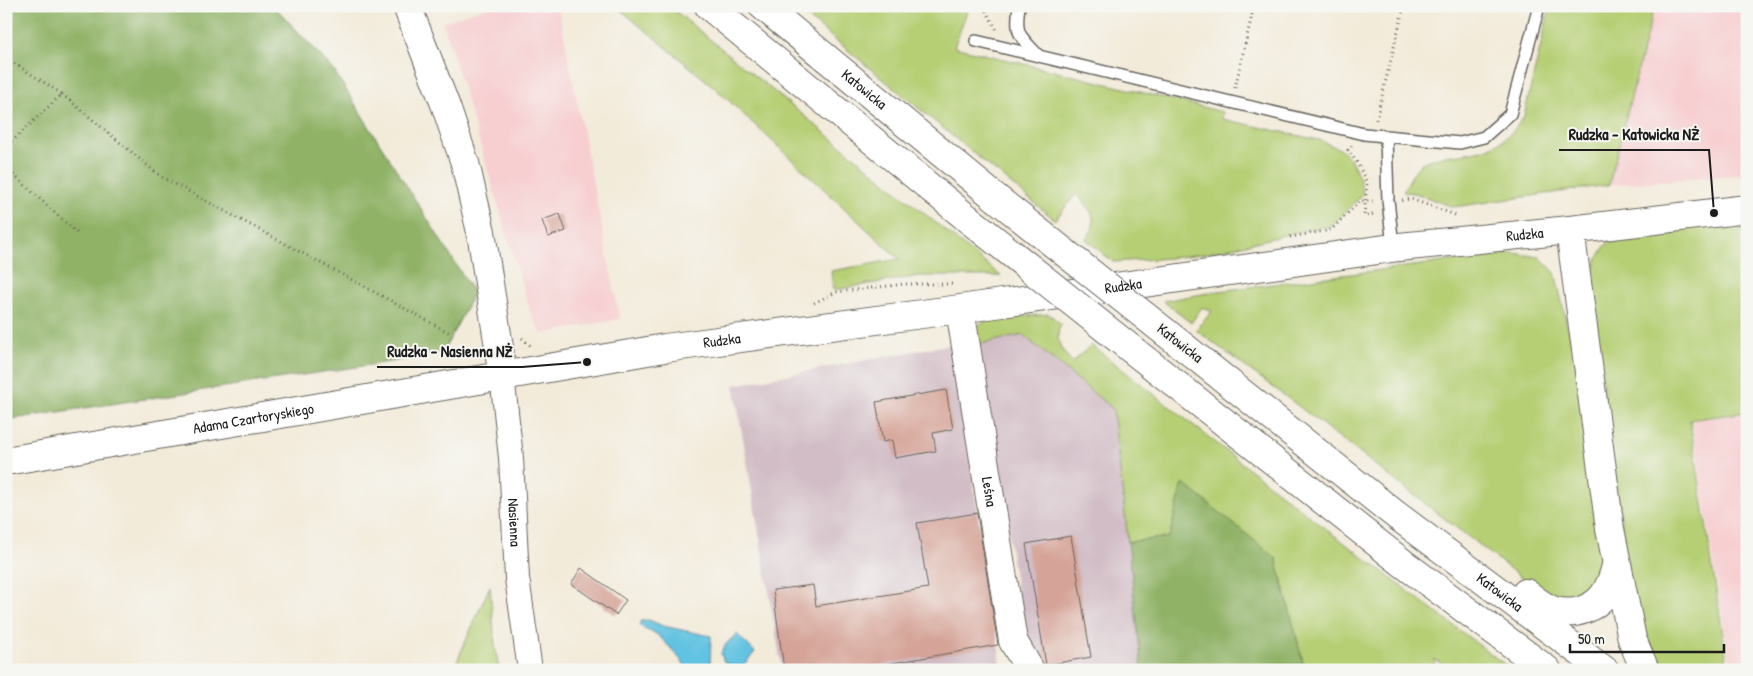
<svg xmlns="http://www.w3.org/2000/svg" width="1753" height="676" font-family="'Patrick Hand',sans-serif">
	<style>
		.built { fill: #f7cfd1 }
		.industrial { fill: #d2bdc6 }
		.green { fill: #b6cf74; stroke: #697648 }
		.forest { fill: #90b266; stroke: #566741 }
		.water { fill: #62c2e1; stroke: #3f6f7e }
		.building { fill: #d5a397 }
		.lines { fill: none; stroke-linecap: round; stroke-linejoin: round }
		.lane-casing { stroke: #67645e; stroke-width: 14 }
		.street-casing { stroke: #67645e; stroke-width: 26 }
		.secondary-casing { stroke: #67645e; stroke-width: 30 }
		.primary-casing { stroke: #67645e; stroke-width: 30 }
		.path { stroke: #67645e; stroke-width: 3; stroke-dasharray: 1 4; stroke-linecap: butt }
		.lane { stroke: #fff; stroke-width: 11 }
		.street { stroke: #fff; stroke-width: 24 }
		.secondary { stroke: #fff; stroke-width: 28 }
		.primary { stroke: #fff; stroke-width: 28 }
		.primary-bridge-casing { stroke: #67645e; stroke-width: 30; stroke-linecap: butt }
		.primary-bridge { stroke: #fff; stroke-width: 28 }
		.labels { text-anchor: middle; stroke-width: 4; stroke-linejoin: round; paint-order: stroke }
		.street-label { font-size: 15px; fill: #1c1c1c; stroke: #f6f6f2 }
		.leader { fill: none; stroke: #1c1c1c; stroke-width: 2 }
		.callout-dot { fill: #1c1c1c; stroke: #f6f6f2; stroke-width: 2 }
		.callout-label { font-size: 16px; text-anchor: middle; font-weight: bold; fill: #1c1c1c; stroke: #f6f6f2; stroke-width: 4; stroke-linejoin: round; paint-order: stroke }
	</style>
	<rect width="100%" height="100%" fill="#f6f6f2"/>
	<filter id="ink" filterUnits="userSpaceOnUse"><feTurbulence type="fractalNoise" baseFrequency=".02" numOctaves="2"/><feDisplacementMap in="SourceGraphic" scale="10" xChannelSelector="R" yChannelSelector="G"/><feConvolveMatrix kernelMatrix="1 2 1 2 8 2 1 2 1" color-interpolation-filters="sRGB"/></filter>
	<filter id="wash" filterUnits="userSpaceOnUse"><feTurbulence type="fractalNoise" baseFrequency=".0096" numOctaves="4" result="noise"/><feDisplacementMap in="SourceGraphic" scale="20" xChannelSelector="R" yChannelSelector="G"/><feGaussianBlur stdDeviation="1.12" result="paint"/><feColorMatrix in="noise" values="0 0 0 0 0 0 0 0 0 0 0 0 0 0 0 0 0 1.4 0 .05"/><feComposite in="paint" operator="in"/></filter>
	<g filter="url(#wash)">
		<rect width="100%" height="100%" fill="#f3ebda"/>
		<g class="built">
			<path d="M 490,6 L 558,6 L 620,319 L 542,334 L 532,317 L 443,22 Z"/>
			<path d="M 1654,6 L 1747,6 L 1747,174 L 1609,185 Z"/>
			<path d="M 1747,413 L 1747,670 L 1734,670 L 1730,667 L 1692,421 Z"/>
		</g>
		<g class="industrial">
			<path d="M 1023,335 L 1113,409 L 1142,670 L 1043,670 L 1025,643 L 979,344 Z"/>
			<path d="M 952,344 L 1002,670 L 782,670 L 734,385 Z"/>
		</g>
		<g class="green">
			<path d="M 616,6 L 669,6 L 1001,276 L 919,276 L 833,290 L 831,271 L 899,259 L 714,87 Z"/>
			<path d="M 794,6 L 969,6 L 954,47 L 1223,112 L 1222,119 L 1319,140 L 1342,150 L 1350,158 L 1355,168 L 1360,179 L 1363,194 L 1339,219 L 1330,226 L 1306,230 L 1209,253 L 1171,258 L 1113,262 L 1086,239 C 1101,222 1091,208 1076,194 L 1055,220 Z"/>
			<path d="M 1550,6 L 1654,6 L 1609,185 L 1453,207 L 1415,193 L 1403,192 C 1408,183 1414,169 1422,163 C 1431,158 1443,156 1452,155 C 1487,151 1505,146 1524,116 Z"/>
			<path d="M 1747,220 L 1747,412 L 1690,420 L 1728,668 L 1731,670 L 1652,670 L 1636,632 L 1591,297 C 1594,269 1594,254 1616,235 Z"/>
			<path d="M 1513,253 L 1540,257 L 1555,273 L 1575,358 L 1601,547 L 1602,573 L 1591,594 L 1562,602 L 1535,588 L 1297,405 L 1196,330 L 1212,311 L 1202,307 L 1191,323 L 1163,301 L 1219,291 Z"/>
			<path d="M 1049,314 L 1061,324 C 1054,339 1061,352 1073,362 L 1091,345 L 1322,526 L 1512,670 L 1452,670 L 1434,659 L 1436,670 L 1305,670 L 1276,558 L 1128,542 L 1113,409 L 1023,335 L 979,344 L 975,334 L 977,326 L 988,320 Z"/>
			<path d="M 490,586 L 495,646 L 499,670 L 453,670 Z"/>
		</g>
		<g class="forest">
			<path d="M 6,6 L 274,6 L 333,69 L 474,293 L 442,354 L 6,420 Z"/>
			<path d="M 1183,483 L 1276,558 L 1305,670 L 1142,670 L 1128,542 L 1169,537 Z"/>
		</g>
		<g class="water">
			<path d="M 649,620 L 663,626 L 711,636 L 710,670 L 688,670 C 682,660 662,637 653,632 C 648,629 643,629 639,625 L 641,621 Z"/>
			<path d="M 737,634 L 755,652 L 739,670 L 724,662 L 721,653 L 726,644 Z"/>
		</g>
		<g id="blocks">
			<g class="building">
				<path d="M 560,214 L 566,231 L 548,237 L 542,220 Z"/>
				<path d="M 946,390 L 953,429 L 933,433 L 936,451 L 895,458 L 892,440 L 883,442 L 876,402 Z"/>
				<path d="M 977,513 L 998,645 L 851,670 L 784,670 L 773,590 L 813,585 L 816,606 L 928,588 L 917,523 Z"/>
				<path d="M 1071,536 L 1091,657 L 1046,665 L 1026,544 Z"/>
				<path d="M 581,568 L 626,600 L 616,615 L 571,584 Z"/>
			</g>
		</g>
	</g>
	<g filter="url(#ink)">
		<use href="#blocks" fill-opacity="0" stroke="#67645e" stroke-width="1"/>
		<g class="lines">
			<defs>
				<g id="lane">
					<path d="M 1019,6 C 1015,35 1019,35 1038,55"/>
					<path d="M 976,41 L 1364,134 L 1460,143 L 1484,137 L 1510,114 L 1539,6"/>
					<path d="M 1386,137 L 1388,200 L 1393,247"/>
				</g>
				<g id="street">
					<path id="s1" d="M 502,375 L 511,458 L 517,578 L 530,670"/>
				</g>
				<g id="secondary">
					<path id="s2" d="M 960,309 L 1013,641 L 1030,670"/>
					<path id="s3" d="M 6,461 L 665,348 L 960,309 L 1399,247 L 1570,230 L 1747,209"/>
				</g>
				<g id="primary">
					<path d="M 407,6 L 445,104 L 465,163 L 481,232 L 499,347 L 502,375"/>
					<path d="M 709,6 L 967,218"/>
					<path id="s4" d="M 763,6 L 996,198"/>
					<path d="M 1570,230 L 1610,529 L 1632,639 L 1645,670"/>
					<path id="s5" d="M 1165,332 L 1396,515 L 1604,670"/>
					<path d="M 1130,348 L 1404,564 L 1547,670"/>
					<path d="M 1526,593 C 1535,600 1544,608 1555,611 C 1562,613 1568,613 1575,612 C 1601,607 1610,590 1616,566"/>
				</g>
			</defs>
			<use href="#lane" class="lane-casing"/>
			<use href="#street" class="street-casing"/>
			<use href="#secondary" class="secondary-casing"/>
			<use href="#primary" class="primary-casing"/>
			<g class="path">
				<path d="M 987,6 L 986,11 L 997,30"/>
				<path d="M 6,58 L 62,94 L 6,147"/>
				<path d="M 1235,88 L 1254,6"/>
				<path d="M 62,94 L 160,176 L 450,333"/>
				<path d="M 1376,120 L 1404,6"/>
				<path d="M 1352,146 L 1348,150 L 1358,164 L 1367,183 L 1364,216 L 1374,214"/>
				<path d="M 6,168 L 77,233"/>
				<path d="M 1402,200 L 1411,199 L 1458,216"/>
				<path d="M 1290,237 L 1331,230 L 1360,201 L 1373,201"/>
				<path d="M 814,303 L 836,292 L 905,284 L 952,284"/>
				<path d="M 522,338 L 532,347"/>
				<path d="M 466,357 L 471,353 L 475,347"/>
			</g>
			<use href="#lane" class="lane"/>
			<use href="#street" class="street"/>
			<use href="#secondary" class="secondary"/>
			<use href="#primary" class="primary"/>
			<defs>
				<g id="primary-bridge">
					<path d="M 996,198 L 1165,332"/>
					<path d="M 967,218 L 1130,348"/>
				</g>
			</defs>
			<use href="#primary-bridge" class="primary-bridge-casing"/>
			<use href="#primary-bridge" class="primary-bridge"/>
		</g>
	</g>
	<g class="labels">
		<g class="street-label">
			<text dy="5" stroke="none"><textPath href="#s4" startOffset="131">Katowicka</textPath></text>
			<text dy="5" stroke="none"><textPath href="#s3" startOffset="1536">Rudzka</textPath></text>
			<text dy="5" stroke="none"><textPath href="#s3" startOffset="1131">Rudzka</textPath></text>
			<text dy="5" stroke="none"><textPath href="#s3" startOffset="726">Rudzka</textPath></text>
			<text transform="translate(1180 343) rotate(38)" y="5">Katowicka</text>
			<text dy="5" stroke="none"><textPath href="#s3" startOffset="251">Adama Czartoryskiego</textPath></text>
			<text dy="5" stroke="none"><textPath href="#s2" startOffset="185">Leśna</textPath></text>
			<text dy="5" stroke="none"><textPath href="#s1" startOffset="148">Nasienna</textPath></text>
			<text dy="5" stroke="none"><textPath href="#s5" startOffset="424">Katowicka</textPath></text>
		</g>
	</g>
	<path class="leader" d="M1714 213L1709 150H1559M587 362L522 367H377"/>
	<g class="callout-dot">
		<circle cx="1714" cy="213" r="5"/>
		<circle cx="587" cy="362" r="5"/>
	</g>
	<g class="callout-label">
		<text x="1634" y="140">Rudzka - Katowicka NŻ</text>
		<text x="450" y="357">Rudzka - Nasienna NŻ</text>
	</g>
	<rect width="1753" height="676" fill="none" stroke="#f6f6f2" stroke-width="25"/>
	<path d="M1570 644v8h154v-8" fill="none" stroke="#1c1c1c" stroke-width="2.5"/>
	<text x="1578" y="644" font-size="15" fill="#1c1c1c" stroke="#f6f6f2" stroke-width="4" paint-order="stroke">50 m</text>
</svg>
